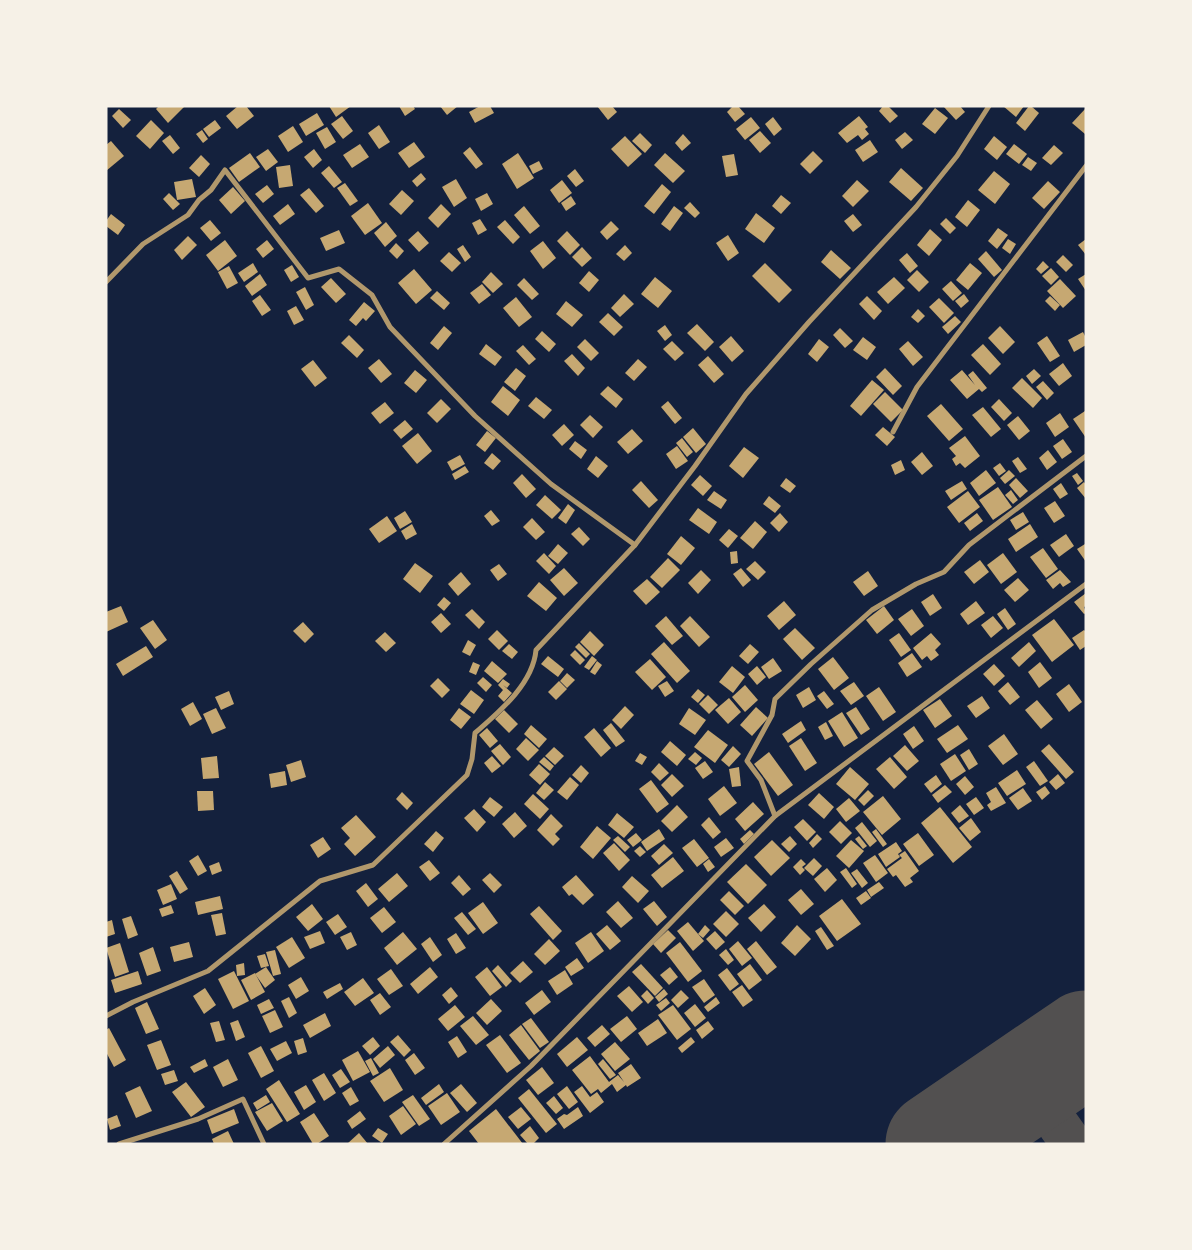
<svg xmlns="http://www.w3.org/2000/svg" width="1192" height="1250" font-family="Helvetica,sans-serif">
	<style>
		.lines { fill: none; stroke-linecap: round; stroke-linejoin: round }
		.taxiway { stroke: #525050; stroke-width: 42 }
		.runway { stroke: #525050; stroke-width: 105 }
		.building { fill: #c6a872 }
		.minor { stroke: #b1986c; stroke-width: 5 }
	</style>
	<rect width="100%" height="100%" fill="#14213d"/>
	<g class="lines">
		<path class="taxiway" d="M 1028,1082 L 1072,1144"/>
		<path class="runway" d="M 938,1144 L 1086,1043"/>
	</g>
	<g class="building">
		<path d="M 159,106 L 185,106 L 168,123 L 156,109 Z"/>
		<path d="M 238,106 L 246,106 L 254,116 L 237,129 L 226,116 Z"/>
		<path d="M 329,106 L 351,106 L 336,117 Z"/>
		<path d="M 399,106 L 413,106 L 415,109 L 405,116 Z"/>
		<path d="M 440,106 L 458,106 L 447,115 Z"/>
		<path d="M 480,106 L 490,106 L 494,113 L 475,123 L 469,112 Z"/>
		<path d="M 597,106 L 612,106 L 617,112 L 608,120 Z"/>
		<path d="M 733,106 L 738,106 L 745,114 L 735,122 L 727,112 Z"/>
		<path d="M 883,106 L 888,106 L 898,116 L 890,123 L 879,111 Z"/>
		<path d="M 943,106 L 960,106 L 965,112 L 956,120 Z"/>
		<path d="M 1003,106 L 1024,106 L 1016,117 Z"/>
		<path d="M 1029,106 L 1031,106 L 1039,113 L 1025,131 L 1016,123 Z"/>
		<path d="M 935,108 L 948,118 L 935,134 L 922,124 Z"/>
		<path d="M 1086,108 L 1086,133 L 1085,134 L 1072,123 Z"/>
		<path d="M 119,109 L 131,120 L 123,128 L 112,116 Z"/>
		<path d="M 317,113 L 324,125 L 306,136 L 299,124 Z"/>
		<path d="M 342,116 L 353,131 L 343,139 L 331,124 Z"/>
		<path d="M 859,116 L 868,127 L 865,129 L 869,134 L 862,140 L 858,135 L 847,143 L 838,133 Z"/>
		<path d="M 751,117 L 760,128 L 745,140 L 736,129 Z"/>
		<path d="M 773,117 L 782,129 L 774,136 L 765,124 Z"/>
		<path d="M 151,120 L 164,133 L 150,149 L 136,136 Z"/>
		<path d="M 215,120 L 221,128 L 209,137 L 203,129 Z"/>
		<path d="M 379,125 L 390,142 L 379,149 L 368,133 Z"/>
		<path d="M 293,126 L 303,142 L 288,152 L 278,136 Z"/>
		<path d="M 327,127 L 336,142 L 325,149 L 316,133 Z"/>
		<path d="M 202,130 L 208,139 L 203,143 L 196,134 Z"/>
		<path d="M 760,131 L 771,143 L 760,153 L 749,140 Z"/>
		<path d="M 905,132 L 913,140 L 902,149 L 895,140 Z"/>
		<path d="M 640,133 L 652,145 L 645,153 L 632,141 Z"/>
		<path d="M 683,134 L 691,143 L 682,151 L 675,143 Z"/>
		<path d="M 170,135 L 180,148 L 173,154 L 162,141 Z"/>
		<path d="M 625,136 L 642,154 L 628,167 L 611,149 Z"/>
		<path d="M 994,136 L 1007,147 L 997,160 L 984,149 Z"/>
		<path d="M 870,140 L 878,152 L 863,162 L 855,150 Z"/>
		<path d="M 111,141 L 124,156 L 106,171 L 106,145 Z"/>
		<path d="M 414,142 L 425,157 L 409,168 L 398,153 Z"/>
		<path d="M 360,144 L 369,157 L 352,168 L 343,155 Z"/>
		<path d="M 1014,144 L 1027,154 L 1019,164 L 1006,154 Z"/>
		<path d="M 1054,145 L 1063,153 L 1051,165 L 1042,158 Z"/>
		<path d="M 470,147 L 483,164 L 476,169 L 463,153 Z"/>
		<path d="M 268,149 L 278,162 L 266,171 L 256,157 Z"/>
		<path d="M 314,149 L 322,160 L 313,168 L 304,157 Z"/>
		<path d="M 813,151 L 823,161 L 810,174 L 800,164 Z"/>
		<path d="M 250,153 L 260,167 L 239,182 L 229,168 Z"/>
		<path d="M 518,153 L 534,178 L 517,189 L 502,164 Z"/>
		<path d="M 665,153 L 685,171 L 673,183 L 654,165 Z"/>
		<path d="M 734,154 L 738,175 L 726,177 L 722,156 Z"/>
		<path d="M 201,155 L 210,164 L 199,177 L 189,168 Z"/>
		<path d="M 1028,157 L 1037,163 L 1031,171 L 1022,165 Z"/>
		<path d="M 539,161 L 543,169 L 533,174 L 529,166 Z"/>
		<path d="M 290,165 L 293,186 L 279,188 L 276,167 Z"/>
		<path d="M 329,166 L 342,182 L 334,188 L 321,173 Z"/>
		<path d="M 901,168 L 923,188 L 911,201 L 889,182 Z"/>
		<path d="M 575,169 L 584,181 L 576,187 L 567,176 Z"/>
		<path d="M 994,171 L 1010,184 L 995,204 L 978,190 Z"/>
		<path d="M 421,173 L 426,179 L 417,187 L 412,181 Z"/>
		<path d="M 192,179 L 196,197 L 177,200 L 174,182 Z"/>
		<path d="M 456,179 L 467,198 L 454,207 L 442,187 Z"/>
		<path d="M 562,180 L 572,193 L 559,203 L 550,190 Z"/>
		<path d="M 857,180 L 869,191 L 853,207 L 842,196 Z"/>
		<path d="M 1048,181 L 1060,192 L 1044,209 L 1032,198 Z"/>
		<path d="M 345,183 L 358,201 L 350,206 L 337,188 Z"/>
		<path d="M 662,184 L 671,192 L 654,214 L 644,206 Z"/>
		<path d="M 267,185 L 274,194 L 263,203 L 255,194 Z"/>
		<path d="M 233,187 L 245,201 L 231,214 L 219,200 Z"/>
		<path d="M 309,188 L 324,206 L 316,213 L 300,195 Z"/>
		<path d="M 402,190 L 414,201 L 401,215 L 389,204 Z"/>
		<path d="M 169,193 L 180,204 L 173,210 L 163,199 Z"/>
		<path d="M 487,193 L 493,204 L 481,211 L 475,199 Z"/>
		<path d="M 781,195 L 791,203 L 781,214 L 772,206 Z"/>
		<path d="M 571,196 L 576,204 L 566,211 L 561,203 Z"/>
		<path d="M 968,200 L 980,210 L 967,227 L 955,217 Z"/>
		<path d="M 690,202 L 700,213 L 695,218 L 684,208 Z"/>
		<path d="M 368,203 L 382,223 L 365,235 L 351,216 Z"/>
		<path d="M 288,204 L 295,214 L 280,225 L 273,216 Z"/>
		<path d="M 441,204 L 451,214 L 438,228 L 428,218 Z"/>
		<path d="M 524,206 L 540,226 L 530,234 L 514,215 Z"/>
		<path d="M 674,206 L 683,213 L 670,231 L 661,224 Z"/>
		<path d="M 756,213 L 775,228 L 764,243 L 745,229 Z"/>
		<path d="M 111,214 L 125,225 L 118,235 L 106,226 L 106,221 Z"/>
		<path d="M 853,214 L 862,225 L 853,232 L 844,221 Z"/>
		<path d="M 946,218 L 956,228 L 950,234 L 940,224 Z"/>
		<path d="M 480,219 L 487,230 L 478,235 L 472,223 Z"/>
		<path d="M 210,220 L 221,233 L 211,241 L 200,228 Z"/>
		<path d="M 505,220 L 520,237 L 513,244 L 497,227 Z"/>
		<path d="M 611,221 L 619,229 L 607,240 L 600,232 Z"/>
		<path d="M 386,222 L 397,236 L 385,247 L 374,233 Z"/>
		<path d="M 998,228 L 1008,235 L 997,249 L 988,241 Z"/>
		<path d="M 930,229 L 942,240 L 929,256 L 917,245 Z"/>
		<path d="M 339,230 L 345,243 L 326,251 L 320,238 Z"/>
		<path d="M 418,231 L 429,243 L 419,252 L 408,240 Z"/>
		<path d="M 567,231 L 580,245 L 570,255 L 557,241 Z"/>
		<path d="M 728,235 L 739,253 L 728,261 L 716,243 Z"/>
		<path d="M 188,236 L 197,245 L 182,260 L 174,250 Z"/>
		<path d="M 1008,239 L 1016,244 L 1010,254 L 1002,248 Z"/>
		<path d="M 1086,239 L 1086,255 L 1078,245 Z"/>
		<path d="M 225,240 L 237,256 L 218,271 L 206,255 Z"/>
		<path d="M 267,240 L 274,249 L 263,258 L 256,249 Z"/>
		<path d="M 543,241 L 556,258 L 543,269 L 530,251 Z"/>
		<path d="M 396,243 L 404,251 L 397,259 L 389,251 Z"/>
		<path d="M 463,245 L 471,257 L 465,262 L 457,249 Z"/>
		<path d="M 625,245 L 632,253 L 624,261 L 616,254 Z"/>
		<path d="M 582,247 L 592,258 L 582,267 L 572,257 Z"/>
		<path d="M 831,250 L 851,268 L 840,279 L 821,262 Z"/>
		<path d="M 986,251 L 1002,270 L 994,277 L 978,259 Z"/>
		<path d="M 449,252 L 461,263 L 452,272 L 440,261 Z"/>
		<path d="M 907,253 L 918,266 L 910,273 L 899,260 Z"/>
		<path d="M 1063,255 L 1073,265 L 1066,272 L 1056,262 Z"/>
		<path d="M 1043,261 L 1049,267 L 1041,274 L 1036,269 Z"/>
		<path d="M 253,263 L 258,272 L 244,282 L 238,273 Z"/>
		<path d="M 765,263 L 792,290 L 779,303 L 752,276 Z"/>
		<path d="M 970,263 L 982,273 L 968,290 L 956,280 Z"/>
		<path d="M 292,265 L 299,277 L 291,282 L 284,270 Z"/>
		<path d="M 229,266 L 238,283 L 227,289 L 218,272 Z"/>
		<path d="M 1051,268 L 1059,277 L 1051,285 L 1042,276 Z"/>
		<path d="M 414,269 L 432,290 L 416,304 L 398,283 Z"/>
		<path d="M 917,270 L 929,282 L 919,292 L 907,280 Z"/>
		<path d="M 589,271 L 599,280 L 589,292 L 579,283 Z"/>
		<path d="M 491,272 L 503,284 L 493,293 L 482,282 Z"/>
		<path d="M 260,274 L 267,285 L 252,296 L 245,286 Z"/>
		<path d="M 1086,274 L 1086,291 L 1078,279 Z"/>
		<path d="M 655,277 L 672,291 L 658,308 L 641,294 Z"/>
		<path d="M 894,277 L 905,288 L 888,304 L 877,292 Z"/>
		<path d="M 331,278 L 346,294 L 336,303 L 321,287 Z"/>
		<path d="M 524,278 L 539,294 L 532,300 L 517,285 Z"/>
		<path d="M 1060,279 L 1076,296 L 1063,308 L 1047,291 Z"/>
		<path d="M 951,281 L 962,293 L 953,301 L 942,289 Z"/>
		<path d="M 482,284 L 491,295 L 479,304 L 470,293 Z"/>
		<path d="M 305,287 L 314,305 L 306,310 L 296,292 Z"/>
		<path d="M 437,291 L 450,303 L 444,310 L 430,298 Z"/>
		<path d="M 624,294 L 634,304 L 620,317 L 611,308 Z"/>
		<path d="M 964,294 L 969,301 L 961,308 L 955,301 Z"/>
		<path d="M 260,295 L 271,310 L 262,316 L 252,301 Z"/>
		<path d="M 867,296 L 882,311 L 874,320 L 859,304 Z"/>
		<path d="M 1050,296 L 1060,305 L 1055,311 L 1045,301 Z"/>
		<path d="M 516,297 L 532,317 L 519,327 L 503,308 Z"/>
		<path d="M 939,298 L 954,313 L 944,323 L 929,307 Z"/>
		<path d="M 566,301 L 583,315 L 572,327 L 556,314 Z"/>
		<path d="M 364,302 L 375,311 L 366,321 L 363,318 L 356,326 L 349,320 Z"/>
		<path d="M 296,306 L 304,320 L 294,325 L 287,311 Z"/>
		<path d="M 918,309 L 925,316 L 918,323 L 911,317 Z"/>
		<path d="M 608,313 L 623,327 L 614,336 L 599,322 Z"/>
		<path d="M 955,316 L 961,322 L 948,334 L 942,327 Z"/>
		<path d="M 697,324 L 714,342 L 705,351 L 687,333 Z"/>
		<path d="M 665,325 L 672,335 L 665,341 L 657,331 Z"/>
		<path d="M 444,326 L 452,333 L 438,350 L 430,343 Z"/>
		<path d="M 1000,326 L 1015,342 L 1003,354 L 988,338 Z"/>
		<path d="M 840,328 L 853,341 L 845,348 L 833,335 Z"/>
		<path d="M 542,331 L 556,344 L 549,352 L 535,339 Z"/>
		<path d="M 1083,332 L 1086,338 L 1086,345 L 1074,352 L 1068,340 Z"/>
		<path d="M 349,335 L 364,350 L 357,358 L 341,343 Z"/>
		<path d="M 731,336 L 744,351 L 732,362 L 719,347 Z"/>
		<path d="M 1047,336 L 1060,356 L 1050,362 L 1037,343 Z"/>
		<path d="M 863,337 L 876,347 L 867,360 L 853,350 Z"/>
		<path d="M 585,339 L 599,353 L 591,361 L 577,347 Z"/>
		<path d="M 819,339 L 829,347 L 817,362 L 808,354 Z"/>
		<path d="M 672,341 L 684,353 L 675,361 L 663,349 Z"/>
		<path d="M 908,341 L 923,357 L 913,366 L 899,349 Z"/>
		<path d="M 486,344 L 502,357 L 495,366 L 479,354 Z"/>
		<path d="M 983,344 L 1001,364 L 990,375 L 971,355 Z"/>
		<path d="M 523,345 L 536,359 L 529,365 L 516,351 Z"/>
		<path d="M 572,354 L 585,368 L 578,376 L 564,361 Z"/>
		<path d="M 708,356 L 724,374 L 714,383 L 698,365 Z"/>
		<path d="M 379,359 L 392,374 L 381,383 L 368,368 Z"/>
		<path d="M 638,359 L 647,367 L 634,381 L 625,373 Z"/>
		<path d="M 313,360 L 327,378 L 315,387 L 301,369 Z"/>
		<path d="M 1063,363 L 1072,376 L 1059,386 L 1049,374 Z"/>
		<path d="M 516,368 L 526,376 L 515,391 L 504,382 Z"/>
		<path d="M 885,368 L 902,386 L 893,395 L 876,377 Z"/>
		<path d="M 1034,369 L 1041,376 L 1032,384 L 1026,376 Z"/>
		<path d="M 415,370 L 427,380 L 416,393 L 404,383 Z"/>
		<path d="M 962,370 L 975,385 L 968,375 L 973,371 L 987,388 L 982,392 L 979,389 L 967,399 L 950,380 Z"/>
		<path d="M 1022,378 L 1042,398 L 1033,408 L 1012,388 Z"/>
		<path d="M 872,380 L 884,390 L 861,416 L 850,406 Z"/>
		<path d="M 1043,381 L 1054,393 L 1047,400 L 1036,387 Z"/>
		<path d="M 503,386 L 520,400 L 508,416 L 491,402 Z"/>
		<path d="M 608,386 L 623,399 L 616,408 L 600,394 Z"/>
		<path d="M 885,392 L 903,410 L 891,422 L 873,404 Z"/>
		<path d="M 536,397 L 552,410 L 544,419 L 528,406 Z"/>
		<path d="M 441,399 L 451,409 L 437,423 L 427,413 Z"/>
		<path d="M 999,399 L 1012,413 L 1004,421 L 991,407 Z"/>
		<path d="M 668,401 L 682,418 L 675,424 L 661,407 Z"/>
		<path d="M 385,402 L 394,413 L 380,424 L 371,413 Z"/>
		<path d="M 941,404 L 963,429 L 949,441 L 927,416 Z"/>
		<path d="M 983,407 L 1001,429 L 991,437 L 972,415 Z"/>
		<path d="M 1085,411 L 1086,413 L 1086,438 L 1073,419 Z"/>
		<path d="M 1060,413 L 1069,427 L 1055,437 L 1046,423 Z"/>
		<path d="M 590,415 L 603,427 L 593,438 L 580,425 Z"/>
		<path d="M 1018,416 L 1030,431 L 1019,440 L 1007,425 Z"/>
		<path d="M 405,420 L 413,429 L 401,439 L 393,430 Z"/>
		<path d="M 564,424 L 574,435 L 562,446 L 552,435 Z"/>
		<path d="M 883,427 L 895,437 L 887,446 L 875,435 Z"/>
		<path d="M 693,428 L 706,444 L 696,453 L 683,437 Z"/>
		<path d="M 632,429 L 643,441 L 628,454 L 617,442 Z"/>
		<path d="M 487,431 L 496,438 L 485,452 L 476,445 Z"/>
		<path d="M 418,433 L 432,451 L 417,464 L 402,446 Z"/>
		<path d="M 965,436 L 980,456 L 965,468 L 960,463 L 956,466 L 952,459 L 956,456 L 949,448 Z"/>
		<path d="M 682,438 L 693,452 L 687,457 L 676,443 Z"/>
		<path d="M 1063,439 L 1072,452 L 1062,459 L 1053,446 Z"/>
		<path d="M 575,441 L 587,450 L 581,459 L 569,449 Z"/>
		<path d="M 677,446 L 688,461 L 676,469 L 666,454 Z"/>
		<path d="M 744,447 L 759,458 L 743,478 L 729,466 Z"/>
		<path d="M 1048,450 L 1057,462 L 1047,470 L 1039,458 Z"/>
		<path d="M 922,452 L 933,466 L 922,475 L 911,462 Z"/>
		<path d="M 492,453 L 501,461 L 493,470 L 484,463 Z"/>
		<path d="M 460,455 L 465,464 L 452,471 L 447,462 Z"/>
		<path d="M 596,456 L 608,466 L 598,478 L 587,469 Z"/>
		<path d="M 1018,457 L 1027,469 L 1020,473 L 1012,461 Z"/>
		<path d="M 901,460 L 905,470 L 895,475 L 891,465 Z"/>
		<path d="M 1000,463 L 1006,471 L 999,476 L 993,468 Z"/>
		<path d="M 465,466 L 469,472 L 455,480 L 452,474 Z"/>
		<path d="M 986,470 L 996,483 L 979,496 L 970,483 Z"/>
		<path d="M 1009,470 L 1015,476 L 1005,484 L 1000,478 Z"/>
		<path d="M 1077,473 L 1083,481 L 1078,485 L 1072,476 Z"/>
		<path d="M 522,474 L 536,489 L 526,498 L 513,483 Z"/>
		<path d="M 700,475 L 712,486 L 703,496 L 691,485 Z"/>
		<path d="M 786,478 L 796,486 L 790,493 L 780,486 Z"/>
		<path d="M 1016,478 L 1028,491 L 1020,498 L 1009,485 Z"/>
		<path d="M 641,481 L 658,500 L 649,508 L 632,490 Z"/>
		<path d="M 962,481 L 967,489 L 951,500 L 945,491 Z"/>
		<path d="M 1084,482 L 1086,485 L 1086,499 L 1077,488 Z"/>
		<path d="M 1061,483 L 1068,494 L 1060,499 L 1053,489 Z"/>
		<path d="M 998,487 L 1012,507 L 993,520 L 979,500 Z"/>
		<path d="M 1011,490 L 1018,500 L 1013,504 L 1005,495 Z"/>
		<path d="M 714,491 L 727,500 L 721,509 L 707,500 Z"/>
		<path d="M 968,491 L 980,507 L 959,523 L 947,507 Z"/>
		<path d="M 545,495 L 561,510 L 552,519 L 536,505 Z"/>
		<path d="M 769,496 L 781,506 L 775,513 L 763,504 Z"/>
		<path d="M 1055,501 L 1065,516 L 1054,523 L 1044,508 Z"/>
		<path d="M 568,504 L 575,510 L 566,524 L 558,518 Z"/>
		<path d="M 698,508 L 717,522 L 709,534 L 689,520 Z"/>
		<path d="M 491,510 L 500,521 L 492,526 L 484,516 Z"/>
		<path d="M 405,511 L 412,522 L 400,529 L 394,518 Z"/>
		<path d="M 1023,512 L 1029,522 L 1016,530 L 1010,520 Z"/>
		<path d="M 780,513 L 788,522 L 779,532 L 770,523 Z"/>
		<path d="M 977,513 L 983,521 L 970,531 L 964,523 Z"/>
		<path d="M 387,516 L 397,531 L 379,543 L 369,529 Z"/>
		<path d="M 532,518 L 545,532 L 536,540 L 523,527 Z"/>
		<path d="M 755,521 L 767,532 L 753,549 L 740,538 Z"/>
		<path d="M 412,524 L 417,534 L 406,540 L 401,531 Z"/>
		<path d="M 1030,524 L 1038,537 L 1016,552 L 1008,539 Z"/>
		<path d="M 579,527 L 590,539 L 583,546 L 571,534 Z"/>
		<path d="M 729,529 L 738,536 L 728,548 L 719,540 Z"/>
		<path d="M 1066,534 L 1074,546 L 1059,557 L 1050,545 Z"/>
		<path d="M 681,536 L 695,548 L 681,565 L 667,554 Z"/>
		<path d="M 558,544 L 568,553 L 558,564 L 548,556 Z"/>
		<path d="M 1085,544 L 1086,546 L 1086,562 L 1077,549 Z"/>
		<path d="M 1043,548 L 1058,569 L 1046,578 L 1030,557 Z"/>
		<path d="M 737,551 L 738,563 L 731,564 L 730,552 Z"/>
		<path d="M 544,553 L 556,566 L 549,574 L 536,561 Z"/>
		<path d="M 1003,553 L 1017,572 L 1001,584 L 987,565 Z"/>
		<path d="M 668,558 L 680,570 L 662,588 L 650,577 Z"/>
		<path d="M 980,560 L 989,572 L 974,584 L 964,572 Z"/>
		<path d="M 755,561 L 766,572 L 758,580 L 746,569 Z"/>
		<path d="M 415,563 L 433,576 L 420,593 L 403,579 Z"/>
		<path d="M 499,564 L 507,574 L 498,581 L 490,570 Z"/>
		<path d="M 564,568 L 578,583 L 564,596 L 550,580 Z"/>
		<path d="M 741,568 L 751,580 L 743,587 L 733,574 Z"/>
		<path d="M 701,570 L 711,580 L 698,594 L 688,583 Z"/>
		<path d="M 1060,570 L 1071,582 L 1063,587 L 1060,583 L 1053,589 L 1046,580 Z"/>
		<path d="M 868,571 L 878,586 L 864,596 L 853,582 Z"/>
		<path d="M 461,572 L 471,584 L 458,596 L 448,584 Z"/>
		<path d="M 1018,578 L 1029,590 L 1015,602 L 1004,590 Z"/>
		<path d="M 647,579 L 660,592 L 646,605 L 633,591 Z"/>
		<path d="M 539,582 L 557,598 L 546,611 L 527,596 Z"/>
		<path d="M 1086,593 L 1086,606 L 1084,607 L 1086,613 L 1084,614 L 1074,602 Z"/>
		<path d="M 933,594 L 942,608 L 930,616 L 921,602 Z"/>
		<path d="M 444,597 L 451,603 L 444,611 L 437,605 Z"/>
		<path d="M 784,601 L 796,615 L 779,630 L 767,616 Z"/>
		<path d="M 976,601 L 985,613 L 968,625 L 960,614 Z"/>
		<path d="M 121,606 L 128,622 L 106,632 L 106,612 Z"/>
		<path d="M 884,606 L 894,620 L 877,634 L 866,620 Z"/>
		<path d="M 1005,608 L 1016,624 L 1008,630 L 997,614 Z"/>
		<path d="M 472,609 L 485,622 L 479,629 L 465,615 Z"/>
		<path d="M 912,609 L 924,626 L 911,636 L 898,619 Z"/>
		<path d="M 441,613 L 451,624 L 441,633 L 431,622 Z"/>
		<path d="M 666,616 L 683,636 L 672,645 L 655,626 Z"/>
		<path d="M 690,616 L 710,637 L 699,647 L 680,626 Z"/>
		<path d="M 993,616 L 1003,628 L 991,638 L 981,625 Z"/>
		<path d="M 1054,619 L 1074,645 L 1052,662 L 1032,635 Z"/>
		<path d="M 153,620 L 167,640 L 155,649 L 140,628 Z"/>
		<path d="M 303,622 L 314,634 L 305,643 L 293,631 Z"/>
		<path d="M 795,628 L 815,648 L 802,660 L 783,639 Z"/>
		<path d="M 497,630 L 508,641 L 499,650 L 488,639 Z"/>
		<path d="M 1084,630 L 1086,632 L 1086,646 L 1080,650 L 1072,638 Z"/>
		<path d="M 590,631 L 604,645 L 594,656 L 580,642 Z"/>
		<path d="M 385,632 L 396,643 L 386,652 L 375,641 Z"/>
		<path d="M 899,633 L 911,650 L 901,657 L 889,640 Z"/>
		<path d="M 931,633 L 941,644 L 935,650 L 939,655 L 931,661 L 927,656 L 922,660 L 913,648 Z"/>
		<path d="M 468,640 L 476,645 L 470,656 L 462,652 Z"/>
		<path d="M 664,642 L 690,671 L 677,683 L 651,654 Z"/>
		<path d="M 1029,642 L 1036,651 L 1019,667 L 1011,658 Z"/>
		<path d="M 579,643 L 590,654 L 586,658 L 575,647 Z"/>
		<path d="M 509,644 L 518,652 L 512,659 L 502,651 Z"/>
		<path d="M 750,644 L 759,652 L 748,664 L 739,656 Z"/>
		<path d="M 146,646 L 153,657 L 123,676 L 116,664 Z"/>
		<path d="M 575,650 L 585,660 L 580,665 L 570,655 Z"/>
		<path d="M 912,653 L 922,667 L 907,677 L 898,663 Z"/>
		<path d="M 548,656 L 564,669 L 558,677 L 541,664 Z"/>
		<path d="M 592,656 L 597,660 L 589,670 L 584,667 Z"/>
		<path d="M 833,657 L 849,678 L 834,690 L 818,669 Z"/>
		<path d="M 773,658 L 782,671 L 769,679 L 761,667 Z"/>
		<path d="M 650,659 L 666,677 L 652,690 L 635,672 Z"/>
		<path d="M 492,661 L 507,674 L 498,683 L 484,671 Z"/>
		<path d="M 597,661 L 602,665 L 595,675 L 590,672 Z"/>
		<path d="M 473,662 L 480,665 L 476,675 L 469,672 Z"/>
		<path d="M 1040,662 L 1052,678 L 1039,688 L 1028,672 Z"/>
		<path d="M 994,664 L 1005,676 L 994,686 L 983,674 Z"/>
		<path d="M 732,666 L 745,677 L 733,693 L 719,682 Z"/>
		<path d="M 757,666 L 766,677 L 757,685 L 748,674 Z"/>
		<path d="M 567,673 L 575,680 L 567,688 L 560,681 Z"/>
		<path d="M 483,677 L 492,685 L 486,692 L 477,683 Z"/>
		<path d="M 438,678 L 450,690 L 442,698 L 430,686 Z"/>
		<path d="M 503,679 L 510,684 L 507,688 L 503,685 L 512,693 L 504,702 L 498,696 L 503,690 L 498,685 Z"/>
		<path d="M 559,681 L 567,689 L 556,700 L 548,692 Z"/>
		<path d="M 667,681 L 674,691 L 665,697 L 658,686 Z"/>
		<path d="M 854,682 L 864,696 L 851,705 L 840,691 Z"/>
		<path d="M 1008,682 L 1020,697 L 1010,705 L 998,691 Z"/>
		<path d="M 1069,684 L 1082,702 L 1069,712 L 1056,694 Z"/>
		<path d="M 745,685 L 758,700 L 745,712 L 732,697 Z"/>
		<path d="M 809,687 L 816,700 L 803,708 L 796,695 Z"/>
		<path d="M 879,687 L 896,712 L 883,721 L 866,696 Z"/>
		<path d="M 698,689 L 705,695 L 698,703 L 691,697 Z"/>
		<path d="M 471,690 L 484,700 L 474,714 L 460,704 Z"/>
		<path d="M 229,691 L 234,704 L 221,710 L 215,697 Z"/>
		<path d="M 824,691 L 834,704 L 827,709 L 817,696 Z"/>
		<path d="M 708,695 L 718,705 L 709,714 L 699,704 Z"/>
		<path d="M 982,696 L 990,708 L 976,718 L 967,706 Z"/>
		<path d="M 729,698 L 741,712 L 728,724 L 715,710 Z"/>
		<path d="M 940,699 L 952,716 L 935,728 L 923,710 Z"/>
		<path d="M 1037,700 L 1053,719 L 1041,729 L 1025,710 Z"/>
		<path d="M 193,702 L 202,719 L 190,726 L 181,709 Z"/>
		<path d="M 625,706 L 634,715 L 621,729 L 612,720 Z"/>
		<path d="M 756,707 L 768,718 L 752,736 L 740,725 Z"/>
		<path d="M 856,707 L 870,729 L 861,735 L 846,713 Z"/>
		<path d="M 216,708 L 226,728 L 212,734 L 203,714 Z"/>
		<path d="M 459,708 L 471,717 L 461,729 L 450,720 Z"/>
		<path d="M 689,708 L 706,720 L 695,735 L 679,724 Z"/>
		<path d="M 504,710 L 518,724 L 509,733 L 495,719 Z"/>
		<path d="M 842,712 L 858,738 L 844,747 L 828,721 Z"/>
		<path d="M 801,721 L 806,730 L 788,743 L 782,734 Z"/>
		<path d="M 826,722 L 833,736 L 825,740 L 818,727 Z"/>
		<path d="M 611,723 L 625,741 L 616,747 L 603,730 Z"/>
		<path d="M 531,725 L 547,739 L 539,748 L 524,734 Z"/>
		<path d="M 958,725 L 968,739 L 947,753 L 937,739 Z"/>
		<path d="M 914,726 L 924,741 L 913,749 L 903,734 Z"/>
		<path d="M 487,728 L 498,741 L 490,748 L 479,735 Z"/>
		<path d="M 594,728 L 611,748 L 601,757 L 584,737 Z"/>
		<path d="M 708,730 L 728,745 L 715,763 L 694,747 Z"/>
		<path d="M 1004,734 L 1018,754 L 1003,765 L 988,746 Z"/>
		<path d="M 526,738 L 539,750 L 528,761 L 516,749 Z"/>
		<path d="M 801,738 L 817,763 L 805,771 L 789,746 Z"/>
		<path d="M 670,741 L 686,755 L 677,766 L 661,752 Z"/>
		<path d="M 500,744 L 511,757 L 503,765 L 491,751 Z"/>
		<path d="M 1049,744 L 1074,772 L 1066,779 L 1041,751 Z"/>
		<path d="M 905,745 L 919,761 L 907,771 L 893,756 Z"/>
		<path d="M 733,746 L 741,754 L 729,767 L 721,760 Z"/>
		<path d="M 554,747 L 564,756 L 555,765 L 545,756 Z"/>
		<path d="M 969,749 L 978,764 L 969,770 L 960,755 Z"/>
		<path d="M 695,752 L 702,758 L 696,765 L 688,759 Z"/>
		<path d="M 769,752 L 793,785 L 778,796 L 754,764 Z"/>
		<path d="M 640,753 L 647,757 L 642,765 L 635,761 Z"/>
		<path d="M 955,754 L 966,771 L 951,781 L 940,764 Z"/>
		<path d="M 217,756 L 219,778 L 203,779 L 201,758 Z"/>
		<path d="M 492,756 L 501,766 L 492,773 L 484,763 Z"/>
		<path d="M 544,757 L 554,766 L 550,771 L 539,762 Z"/>
		<path d="M 890,757 L 907,777 L 894,789 L 876,769 Z"/>
		<path d="M 301,760 L 306,777 L 291,782 L 286,765 Z"/>
		<path d="M 705,761 L 713,772 L 703,779 L 695,768 Z"/>
		<path d="M 1034,761 L 1048,781 L 1040,786 L 1026,767 Z"/>
		<path d="M 659,763 L 669,773 L 660,781 L 651,772 Z"/>
		<path d="M 539,764 L 550,774 L 540,785 L 529,775 Z"/>
		<path d="M 581,765 L 589,773 L 581,783 L 572,775 Z"/>
		<path d="M 739,767 L 741,786 L 732,787 L 729,769 Z"/>
		<path d="M 850,767 L 869,784 L 855,800 L 836,784 Z"/>
		<path d="M 1017,770 L 1026,784 L 1007,796 L 998,783 Z"/>
		<path d="M 285,771 L 287,785 L 271,788 L 269,774 Z"/>
		<path d="M 672,774 L 684,786 L 672,797 L 661,785 Z"/>
		<path d="M 1058,774 L 1065,783 L 1056,790 L 1049,782 Z"/>
		<path d="M 936,775 L 942,784 L 931,793 L 924,784 Z"/>
		<path d="M 965,776 L 974,787 L 965,795 L 956,784 Z"/>
		<path d="M 570,777 L 579,785 L 567,800 L 557,792 Z"/>
		<path d="M 651,780 L 669,804 L 657,813 L 639,789 Z"/>
		<path d="M 545,782 L 554,790 L 544,800 L 536,793 Z"/>
		<path d="M 945,785 L 952,792 L 938,803 L 932,795 Z"/>
		<path d="M 724,786 L 737,803 L 720,816 L 708,799 Z"/>
		<path d="M 1045,786 L 1050,793 L 1042,800 L 1036,792 Z"/>
		<path d="M 996,787 L 1006,803 L 991,811 L 987,805 L 991,802 L 986,793 Z"/>
		<path d="M 1023,788 L 1032,801 L 1018,810 L 1009,798 Z"/>
		<path d="M 868,790 L 874,796 L 864,806 L 858,800 Z"/>
		<path d="M 197,791 L 213,791 L 214,810 L 198,811 Z"/>
		<path d="M 402,792 L 413,803 L 407,810 L 396,799 Z"/>
		<path d="M 819,793 L 834,807 L 824,819 L 808,805 Z"/>
		<path d="M 533,794 L 549,809 L 540,819 L 524,804 Z"/>
		<path d="M 883,796 L 901,819 L 882,835 L 863,812 Z"/>
		<path d="M 490,797 L 503,807 L 494,817 L 482,807 Z"/>
		<path d="M 976,797 L 984,808 L 974,815 L 966,804 Z"/>
		<path d="M 849,798 L 860,811 L 846,822 L 836,809 Z"/>
		<path d="M 753,802 L 764,814 L 745,831 L 735,819 Z"/>
		<path d="M 677,805 L 688,817 L 672,832 L 661,821 Z"/>
		<path d="M 960,805 L 969,816 L 959,823 L 951,813 Z"/>
		<path d="M 940,807 L 972,847 L 953,863 L 921,823 Z"/>
		<path d="M 474,809 L 486,822 L 477,832 L 464,818 Z"/>
		<path d="M 515,812 L 527,826 L 514,838 L 502,824 Z"/>
		<path d="M 617,813 L 634,827 L 624,838 L 608,825 Z"/>
		<path d="M 551,814 L 563,826 L 555,834 L 560,839 L 553,846 L 537,830 Z"/>
		<path d="M 356,815 L 376,837 L 355,856 L 344,844 L 350,838 L 341,828 Z"/>
		<path d="M 709,817 L 721,832 L 713,839 L 701,825 Z"/>
		<path d="M 971,818 L 981,832 L 970,841 L 959,828 Z"/>
		<path d="M 803,819 L 816,832 L 807,841 L 794,827 Z"/>
		<path d="M 840,821 L 852,833 L 841,844 L 829,832 Z"/>
		<path d="M 862,822 L 877,841 L 870,847 L 855,828 Z"/>
		<path d="M 597,826 L 611,838 L 593,859 L 580,847 Z"/>
		<path d="M 659,829 L 665,839 L 647,851 L 641,842 Z"/>
		<path d="M 876,829 L 887,844 L 883,847 L 872,832 Z"/>
		<path d="M 750,830 L 754,834 L 744,844 L 740,839 Z"/>
		<path d="M 436,831 L 444,838 L 433,852 L 424,844 Z"/>
		<path d="M 636,833 L 642,840 L 633,847 L 627,840 Z"/>
		<path d="M 918,833 L 934,855 L 919,866 L 903,844 Z"/>
		<path d="M 817,834 L 822,839 L 813,848 L 809,843 Z"/>
		<path d="M 618,836 L 630,847 L 625,852 L 613,840 Z"/>
		<path d="M 790,836 L 797,844 L 789,852 L 781,844 Z"/>
		<path d="M 859,836 L 867,846 L 863,849 L 855,839 Z"/>
		<path d="M 323,837 L 331,849 L 318,858 L 310,845 Z"/>
		<path d="M 726,838 L 734,848 L 721,857 L 714,847 Z"/>
		<path d="M 694,839 L 709,858 L 697,867 L 682,848 Z"/>
		<path d="M 772,840 L 790,858 L 771,876 L 754,857 Z"/>
		<path d="M 851,840 L 864,851 L 849,868 L 836,856 Z"/>
		<path d="M 896,842 L 902,851 L 898,854 L 900,857 L 886,867 L 878,854 Z"/>
		<path d="M 614,843 L 630,860 L 619,871 L 603,853 Z"/>
		<path d="M 664,844 L 673,853 L 659,865 L 651,856 Z"/>
		<path d="M 640,846 L 646,852 L 640,857 L 634,851 Z"/>
		<path d="M 905,851 L 919,871 L 910,878 L 913,882 L 905,887 L 896,875 L 893,877 L 887,869 L 902,858 L 899,855 Z"/>
		<path d="M 198,855 L 207,871 L 198,876 L 189,861 Z"/>
		<path d="M 875,855 L 888,873 L 876,882 L 863,863 Z"/>
		<path d="M 673,857 L 684,871 L 662,888 L 651,875 Z"/>
		<path d="M 814,858 L 822,866 L 813,876 L 804,868 Z"/>
		<path d="M 709,859 L 715,867 L 708,872 L 703,864 Z"/>
		<path d="M 801,859 L 806,864 L 802,867 L 805,870 L 800,875 L 793,867 Z"/>
		<path d="M 429,860 L 440,873 L 430,881 L 419,867 Z"/>
		<path d="M 219,862 L 222,871 L 212,875 L 209,866 Z"/>
		<path d="M 746,864 L 767,885 L 748,904 L 727,882 Z"/>
		<path d="M 827,868 L 837,880 L 825,892 L 814,879 Z"/>
		<path d="M 846,868 L 857,884 L 852,888 L 840,872 Z"/>
		<path d="M 857,869 L 868,883 L 862,888 L 851,873 Z"/>
		<path d="M 177,871 L 188,889 L 180,894 L 169,876 Z"/>
		<path d="M 397,873 L 408,886 L 389,902 L 378,889 Z"/>
		<path d="M 490,873 L 502,885 L 494,893 L 482,880 Z"/>
		<path d="M 459,875 L 471,889 L 463,896 L 451,883 Z"/>
		<path d="M 576,875 L 594,895 L 583,905 L 572,894 L 569,896 L 562,887 Z"/>
		<path d="M 632,876 L 649,891 L 638,903 L 622,887 Z"/>
		<path d="M 879,882 L 884,888 L 871,897 L 867,890 Z"/>
		<path d="M 366,883 L 378,899 L 368,907 L 356,891 Z"/>
		<path d="M 171,884 L 177,899 L 163,905 L 157,890 Z"/>
		<path d="M 801,889 L 814,904 L 801,915 L 788,900 Z"/>
		<path d="M 729,891 L 744,906 L 735,915 L 720,900 Z"/>
		<path d="M 866,891 L 871,898 L 861,905 L 856,898 Z"/>
		<path d="M 220,896 L 223,909 L 198,915 L 195,902 Z"/>
		<path d="M 842,899 L 861,924 L 837,941 L 819,916 Z"/>
		<path d="M 618,901 L 633,918 L 621,928 L 606,912 Z"/>
		<path d="M 654,901 L 667,917 L 657,926 L 643,909 Z"/>
		<path d="M 483,902 L 498,923 L 483,934 L 468,913 Z"/>
		<path d="M 312,904 L 323,919 L 308,931 L 296,917 Z"/>
		<path d="M 764,904 L 776,917 L 761,932 L 748,918 Z"/>
		<path d="M 171,905 L 174,913 L 162,917 L 159,909 Z"/>
		<path d="M 539,906 L 562,931 L 553,940 L 530,914 Z"/>
		<path d="M 384,907 L 396,922 L 382,933 L 370,918 Z"/>
		<path d="M 726,911 L 739,924 L 726,937 L 713,924 Z"/>
		<path d="M 462,912 L 476,929 L 468,935 L 454,918 Z"/>
		<path d="M 222,913 L 226,934 L 216,936 L 211,915 Z"/>
		<path d="M 338,914 L 347,927 L 335,935 L 326,922 Z"/>
		<path d="M 131,916 L 138,935 L 128,939 L 122,919 Z"/>
		<path d="M 112,920 L 115,934 L 106,937 L 106,922 Z"/>
		<path d="M 688,922 L 704,941 L 693,951 L 677,931 Z"/>
		<path d="M 607,925 L 621,941 L 610,950 L 596,934 Z"/>
		<path d="M 705,925 L 710,930 L 703,938 L 698,934 Z"/>
		<path d="M 797,925 L 811,939 L 795,956 L 781,943 Z"/>
		<path d="M 821,927 L 834,946 L 827,950 L 815,931 Z"/>
		<path d="M 668,930 L 676,938 L 661,953 L 653,944 Z"/>
		<path d="M 320,931 L 325,943 L 310,949 L 304,937 Z"/>
		<path d="M 715,931 L 725,942 L 716,950 L 706,939 Z"/>
		<path d="M 351,932 L 357,945 L 347,950 L 340,937 Z"/>
		<path d="M 403,932 L 417,949 L 397,965 L 384,948 Z"/>
		<path d="M 591,932 L 604,951 L 588,963 L 575,943 Z"/>
		<path d="M 456,933 L 466,948 L 456,954 L 447,939 Z"/>
		<path d="M 292,937 L 305,958 L 289,968 L 276,947 Z"/>
		<path d="M 430,937 L 442,955 L 433,962 L 421,944 Z"/>
		<path d="M 549,939 L 560,951 L 545,965 L 534,954 Z"/>
		<path d="M 738,941 L 752,958 L 742,966 L 729,949 Z"/>
		<path d="M 756,941 L 777,967 L 767,975 L 747,949 Z"/>
		<path d="M 189,942 L 193,957 L 174,962 L 170,947 Z"/>
		<path d="M 680,942 L 702,971 L 688,982 L 666,953 Z"/>
		<path d="M 120,943 L 129,972 L 115,977 L 106,948 Z"/>
		<path d="M 153,947 L 161,971 L 147,976 L 139,953 Z"/>
		<path d="M 726,949 L 734,960 L 728,965 L 719,955 Z"/>
		<path d="M 275,950 L 281,974 L 273,976 L 266,952 Z"/>
		<path d="M 265,954 L 269,966 L 261,968 L 257,956 Z"/>
		<path d="M 577,958 L 584,968 L 571,976 L 565,967 Z"/>
		<path d="M 523,961 L 533,972 L 520,983 L 510,973 Z"/>
		<path d="M 244,963 L 245,975 L 237,976 L 236,965 Z"/>
		<path d="M 641,964 L 663,988 L 655,996 L 632,972 Z"/>
		<path d="M 750,964 L 762,980 L 749,990 L 737,974 Z"/>
		<path d="M 498,965 L 512,981 L 506,987 L 492,971 Z"/>
		<path d="M 266,967 L 275,980 L 265,988 L 255,974 Z"/>
		<path d="M 430,967 L 438,977 L 418,994 L 410,984 Z"/>
		<path d="M 487,967 L 502,987 L 490,996 L 475,977 Z"/>
		<path d="M 670,967 L 678,977 L 669,985 L 660,975 Z"/>
		<path d="M 727,968 L 739,984 L 730,991 L 718,975 Z"/>
		<path d="M 391,969 L 403,986 L 389,995 L 377,979 Z"/>
		<path d="M 565,970 L 573,984 L 557,995 L 548,981 Z"/>
		<path d="M 138,971 L 142,984 L 115,993 L 111,980 Z"/>
		<path d="M 234,971 L 249,1001 L 233,1009 L 218,979 Z"/>
		<path d="M 255,973 L 265,992 L 251,1000 L 241,980 Z"/>
		<path d="M 301,977 L 309,991 L 296,999 L 288,985 Z"/>
		<path d="M 363,978 L 374,993 L 355,1006 L 344,992 Z"/>
		<path d="M 704,979 L 715,995 L 704,1003 L 692,987 Z"/>
		<path d="M 340,983 L 343,989 L 327,999 L 323,992 Z"/>
		<path d="M 742,985 L 753,1000 L 743,1007 L 732,992 Z"/>
		<path d="M 629,986 L 643,1002 L 632,1012 L 617,996 Z"/>
		<path d="M 451,987 L 458,996 L 449,1004 L 442,995 Z"/>
		<path d="M 205,988 L 216,1005 L 204,1014 L 193,996 Z"/>
		<path d="M 664,989 L 668,994 L 659,1002 L 655,997 Z"/>
		<path d="M 542,990 L 551,1002 L 534,1015 L 525,1003 Z"/>
		<path d="M 647,990 L 654,998 L 648,1004 L 641,996 Z"/>
		<path d="M 681,990 L 689,998 L 678,1008 L 671,1000 Z"/>
		<path d="M 380,993 L 391,1007 L 380,1015 L 370,1000 Z"/>
		<path d="M 289,997 L 297,1013 L 289,1018 L 281,1001 Z"/>
		<path d="M 716,997 L 720,1003 L 708,1012 L 704,1007 Z"/>
		<path d="M 666,998 L 670,1003 L 661,1011 L 656,1005 Z"/>
		<path d="M 269,999 L 274,1008 L 261,1014 L 257,1005 Z"/>
		<path d="M 491,999 L 502,1011 L 487,1025 L 476,1013 Z"/>
		<path d="M 147,1002 L 159,1029 L 146,1034 L 135,1008 Z"/>
		<path d="M 695,1004 L 706,1018 L 695,1027 L 684,1013 Z"/>
		<path d="M 455,1005 L 465,1017 L 448,1031 L 438,1019 Z"/>
		<path d="M 673,1005 L 691,1029 L 677,1040 L 658,1015 Z"/>
		<path d="M 275,1010 L 283,1027 L 270,1033 L 262,1016 Z"/>
		<path d="M 325,1013 L 331,1026 L 310,1038 L 303,1025 Z"/>
		<path d="M 473,1016 L 489,1035 L 476,1045 L 460,1026 Z"/>
		<path d="M 627,1016 L 637,1029 L 621,1042 L 610,1029 Z"/>
		<path d="M 531,1018 L 549,1042 L 540,1048 L 522,1024 Z"/>
		<path d="M 658,1019 L 667,1033 L 647,1046 L 638,1033 Z"/>
		<path d="M 238,1020 L 245,1037 L 236,1041 L 230,1023 Z"/>
		<path d="M 219,1021 L 225,1040 L 216,1042 L 210,1023 Z"/>
		<path d="M 708,1021 L 714,1029 L 702,1039 L 696,1030 Z"/>
		<path d="M 521,1025 L 540,1051 L 529,1060 L 509,1035 Z"/>
		<path d="M 602,1025 L 610,1034 L 595,1047 L 587,1038 Z"/>
		<path d="M 109,1028 L 126,1060 L 114,1067 L 106,1052 L 106,1030 Z"/>
		<path d="M 398,1035 L 411,1050 L 404,1057 L 390,1042 Z"/>
		<path d="M 500,1035 L 521,1063 L 507,1073 L 486,1045 Z"/>
		<path d="M 457,1036 L 467,1052 L 458,1058 L 448,1042 Z"/>
		<path d="M 373,1037 L 380,1046 L 370,1055 L 362,1046 Z"/>
		<path d="M 577,1037 L 588,1050 L 567,1067 L 557,1054 Z"/>
		<path d="M 691,1037 L 695,1042 L 682,1053 L 678,1048 Z"/>
		<path d="M 303,1038 L 307,1052 L 298,1055 L 294,1041 Z"/>
		<path d="M 161,1040 L 171,1065 L 157,1070 L 147,1045 Z"/>
		<path d="M 286,1041 L 292,1053 L 277,1061 L 270,1049 Z"/>
		<path d="M 615,1042 L 630,1059 L 615,1071 L 601,1054 Z"/>
		<path d="M 261,1046 L 274,1071 L 261,1078 L 248,1053 Z"/>
		<path d="M 388,1046 L 395,1055 L 380,1068 L 373,1059 Z"/>
		<path d="M 358,1051 L 370,1072 L 353,1081 L 342,1060 Z"/>
		<path d="M 414,1053 L 425,1068 L 415,1075 L 405,1060 Z"/>
		<path d="M 590,1056 L 609,1082 L 618,1075 L 624,1082 L 618,1073 L 631,1064 L 641,1078 L 627,1087 L 626,1085 L 617,1092 L 612,1084 L 601,1093 L 598,1089 L 591,1094 L 572,1070 Z"/>
		<path d="M 371,1058 L 379,1073 L 373,1076 L 365,1061 Z"/>
		<path d="M 205,1059 L 208,1066 L 194,1073 L 190,1067 Z"/>
		<path d="M 228,1059 L 238,1080 L 223,1087 L 213,1067 Z"/>
		<path d="M 603,1059 L 616,1075 L 610,1079 L 598,1064 Z"/>
		<path d="M 542,1067 L 554,1083 L 538,1095 L 526,1080 Z"/>
		<path d="M 390,1068 L 403,1090 L 384,1102 L 370,1081 Z"/>
		<path d="M 341,1069 L 350,1082 L 340,1088 L 332,1075 Z"/>
		<path d="M 174,1070 L 178,1081 L 165,1085 L 161,1074 Z"/>
		<path d="M 324,1073 L 336,1093 L 324,1101 L 312,1080 Z"/>
		<path d="M 279,1080 L 300,1114 L 287,1122 L 266,1089 Z"/>
		<path d="M 186,1082 L 205,1107 L 191,1117 L 172,1092 Z"/>
		<path d="M 439,1084 L 444,1092 L 426,1105 L 421,1098 Z"/>
		<path d="M 461,1084 L 477,1103 L 467,1112 L 450,1093 Z"/>
		<path d="M 306,1085 L 316,1102 L 304,1110 L 294,1092 Z"/>
		<path d="M 140,1086 L 152,1111 L 136,1118 L 125,1093 Z"/>
		<path d="M 567,1086 L 578,1102 L 569,1109 L 557,1094 Z"/>
		<path d="M 582,1086 L 590,1097 L 597,1092 L 604,1102 L 590,1113 L 574,1092 Z"/>
		<path d="M 351,1087 L 359,1101 L 350,1106 L 342,1093 Z"/>
		<path d="M 529,1089 L 557,1124 L 546,1133 L 518,1098 Z"/>
		<path d="M 447,1093 L 460,1112 L 441,1125 L 428,1106 Z"/>
		<path d="M 266,1095 L 270,1102 L 257,1110 L 253,1103 Z"/>
		<path d="M 413,1095 L 430,1119 L 419,1126 L 402,1102 Z"/>
		<path d="M 554,1096 L 563,1108 L 556,1114 L 546,1103 Z"/>
		<path d="M 272,1103 L 283,1121 L 267,1131 L 255,1112 Z"/>
		<path d="M 403,1106 L 416,1124 L 401,1135 L 389,1116 Z"/>
		<path d="M 521,1107 L 531,1119 L 518,1129 L 508,1117 Z"/>
		<path d="M 578,1107 L 583,1116 L 564,1129 L 557,1119 L 564,1114 L 567,1115 Z"/>
		<path d="M 234,1109 L 239,1123 L 212,1134 L 207,1120 Z"/>
		<path d="M 496,1109 L 523,1144 L 479,1144 L 469,1131 Z"/>
		<path d="M 360,1111 L 366,1119 L 352,1129 L 347,1121 Z"/>
		<path d="M 314,1113 L 329,1136 L 317,1144 L 313,1144 L 300,1122 Z"/>
		<path d="M 117,1115 L 121,1126 L 110,1130 L 107,1119 Z"/>
		<path d="M 530,1126 L 539,1138 L 533,1144 L 528,1144 L 520,1135 Z"/>
		<path d="M 378,1128 L 388,1134 L 382,1143 L 372,1136 Z"/>
		<path d="M 228,1131 L 234,1144 L 214,1144 L 212,1139 Z"/>
		<path d="M 359,1133 L 368,1144 L 347,1144 Z"/>
	</g>
	<g class="lines">
		<g class="minor">
			<path d="M 106,282 L 143,244 L 188,215 L 199,200 L 211,190 L 225,170 L 308,278 L 339,269 L 372,295 L 390,327 L 475,416 L 551,484 L 635,545"/>
			<path d="M 893,432 L 917,387 L 1086,166"/>
			<path d="M 775,816 L 761,780 L 747,761 L 772,715 L 775,699 L 811,664 L 872,610 L 916,584 L 944,572 L 969,545 L 1086,456"/>
			<path d="M 106,1016 L 133,1002 L 208,971 L 320,881 L 373,865 L 467,775 L 472,759 L 475,733 C 499,712 533,684 536,650 L 635,545 L 695,466 L 746,394 L 809,322 L 916,207 L 957,156 L 989,106"/>
			<path d="M 119,1144 L 198,1119 L 243,1099 L 264,1144"/>
			<path d="M 444,1144 L 531,1066 L 775,816 L 1086,584"/>
		</g>
	</g>
	<rect width="1192" height="1250" fill="none" stroke="#f6f1e7" stroke-width="215"/>
</svg>
